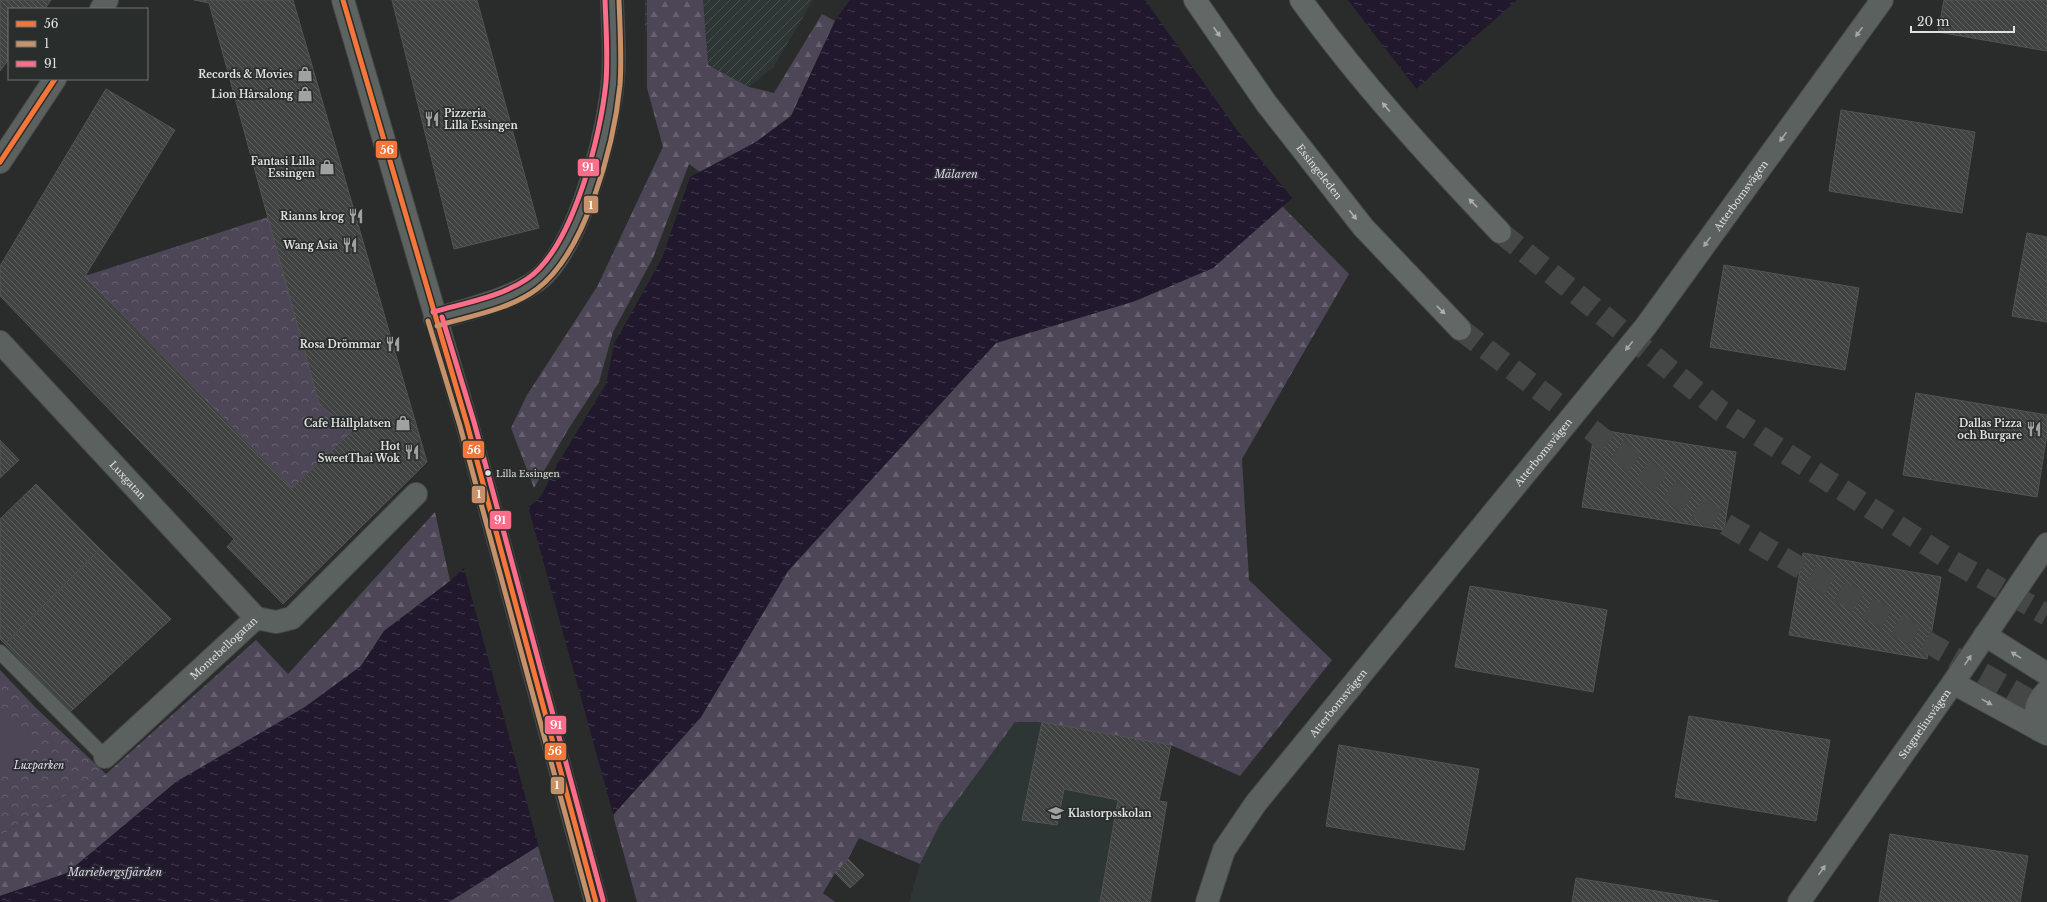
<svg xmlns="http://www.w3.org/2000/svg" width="2047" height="902" font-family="'Libre Baskerville',serif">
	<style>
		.built { fill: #2d3634 }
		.industrial { fill: url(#industrial-furrows) }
		.forest { fill: url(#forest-firs) }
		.park { fill: url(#park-crowns) }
		.pitch { fill: #4d4657 }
		.water { fill: url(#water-ripples) }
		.pier { fill: #2a2c2b }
		.building { fill: url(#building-back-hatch); stroke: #525353 }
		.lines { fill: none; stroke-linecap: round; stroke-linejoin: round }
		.highway-tunnel { stroke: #454746; stroke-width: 22; stroke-dasharray: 22 11; stroke-linecap: butt }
		.lane-casing { stroke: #474948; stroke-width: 16 }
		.street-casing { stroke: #474948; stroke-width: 24 }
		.secondary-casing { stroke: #474948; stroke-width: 24 }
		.highway-casing { stroke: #474948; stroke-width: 24 }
		.lane { stroke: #5b615f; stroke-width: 14 }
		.street { stroke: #5b615f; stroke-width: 22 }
		.secondary { stroke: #5d6361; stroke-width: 22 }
		.highway { stroke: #616865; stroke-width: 22 }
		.bus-1-casing { stroke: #292d2b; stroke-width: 8 }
		.bus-2-casing { stroke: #292d2b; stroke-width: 8 }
		.bus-3-casing { stroke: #292d2b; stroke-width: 8 }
		.bus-1 { stroke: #f5763a; stroke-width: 5 }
		.bus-2 { stroke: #c7916a; stroke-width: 5 }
		.bus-3 { stroke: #fb6d88; stroke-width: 5 }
		.oneway { fill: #adb1af }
		.oneway2 { fill: #a4a8a6 }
		.bus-dot { fill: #dfe2e1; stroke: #292d2b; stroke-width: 1.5 }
		.labels { text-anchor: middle; stroke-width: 3.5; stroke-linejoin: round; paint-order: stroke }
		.bus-label { font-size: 9px; fill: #dfe2e1; stroke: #292d2b; text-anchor: start }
		.poi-label { font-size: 10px; font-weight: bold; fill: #dfe2e1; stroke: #292d2b; text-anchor: end }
		.street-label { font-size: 10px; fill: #dfe2e1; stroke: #292d2b }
		.park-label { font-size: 10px; font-style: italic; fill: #e6dafa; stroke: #292d2b }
		.water-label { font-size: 11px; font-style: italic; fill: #dfcff9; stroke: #292d2b }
		.line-badge { stroke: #292d2b; stroke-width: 1.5 }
		.badge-label { font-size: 11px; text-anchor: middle; font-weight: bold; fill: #fff }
	</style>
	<defs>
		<pattern id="industrial-furrows" width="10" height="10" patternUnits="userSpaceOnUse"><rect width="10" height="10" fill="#2d3634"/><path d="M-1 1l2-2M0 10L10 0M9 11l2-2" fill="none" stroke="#4b5351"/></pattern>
		<pattern id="forest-firs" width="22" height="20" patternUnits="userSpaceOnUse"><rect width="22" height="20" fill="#4d4657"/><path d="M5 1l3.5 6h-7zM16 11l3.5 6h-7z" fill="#66606f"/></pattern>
		<pattern id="park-crowns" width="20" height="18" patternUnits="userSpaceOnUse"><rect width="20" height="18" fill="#4d4657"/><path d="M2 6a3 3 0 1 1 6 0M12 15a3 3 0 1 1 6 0" fill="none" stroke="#66606f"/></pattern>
		<pattern id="water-ripples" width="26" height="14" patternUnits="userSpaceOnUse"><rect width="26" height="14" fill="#21182d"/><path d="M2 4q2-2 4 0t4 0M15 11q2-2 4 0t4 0" fill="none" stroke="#41394b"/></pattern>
		<pattern id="building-back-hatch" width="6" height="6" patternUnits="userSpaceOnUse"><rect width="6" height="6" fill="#414342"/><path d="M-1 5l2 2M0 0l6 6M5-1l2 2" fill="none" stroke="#5c5e5d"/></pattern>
	</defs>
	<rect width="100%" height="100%" fill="#2a2c2b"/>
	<path class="built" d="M 1015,722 L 1042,722 L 1171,745 L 1159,801 L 1167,802 L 1150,902 L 909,902 L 920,864 L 940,824 Z"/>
	<path class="industrial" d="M 645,0 L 813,0 L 774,66 L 749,87 L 645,32 Z"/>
	<g class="forest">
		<path d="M 647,0 L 703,0 L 708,65 L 749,87 L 774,93 L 822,14 L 835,21 L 791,116 L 756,142 L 700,172 L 689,164 L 653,258 L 613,332 L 599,382 L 569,428 L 534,488 L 511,428 L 527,395 L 597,287 L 663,147 L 647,88 Z"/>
		<path d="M 1282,206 L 1349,274 L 1242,459 L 1249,580 L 1332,660 L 1240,776 L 1171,745 L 1042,722 L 1015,722 L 940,824 L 920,864 L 859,838 L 848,859 L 835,873 L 823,893 L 835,902 L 637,902 L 613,815 L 701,717 L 788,571 L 996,343 L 1135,301 L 1213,268 Z"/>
		<path d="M 435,512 L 450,581 L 384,631 L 361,666 L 305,707 L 176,782 L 67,873 L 0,896 L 0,836 L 47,806 L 106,774 L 256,640 L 288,674 Z"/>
	</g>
	<g class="park">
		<path d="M 268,217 L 352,431 L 292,488 L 85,276 Z"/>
		<path d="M 0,670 L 36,708 L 106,774 L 47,806 L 0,836 Z"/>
		<path d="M 538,846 L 554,902 L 449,902 Z"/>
	</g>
	<path class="pitch" d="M 0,708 L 35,747 L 0,779 Z"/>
	<path class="water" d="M 850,0 L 1517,0 L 1213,268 L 1135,301 L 996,343 L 788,571 L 701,717 L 613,815 L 538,846 L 449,902 L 0,902 L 0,896 L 67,873 L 176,782 L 305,707 L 361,666 L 384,631 L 450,581 L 541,496 L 558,463 L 606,384 L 614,344 L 662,258 L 690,177 L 756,142 L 791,116 L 836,19 Z"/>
	<g class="pier">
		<path d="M 1145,0 L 1348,0 L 1418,91 L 1293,199 L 1242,137 Z"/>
		<path d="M 528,506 L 614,817 L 539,848 L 463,565 Z"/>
	</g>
	<g class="building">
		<path d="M 0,0 L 51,0 L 45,9 L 9,9 L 9,59 L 0,71 Z"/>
		<path d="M 194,0 L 293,0 L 427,462 L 283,604 L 227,547 L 234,539 L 0,296 L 0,266 L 106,89 L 175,130 L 85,276 L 292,488 L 352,431 L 319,404 L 209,3 Z"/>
		<path d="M 392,0 L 477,0 L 539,228 L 454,249 Z"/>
		<path d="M 1944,0 L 2047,0 L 2047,51 L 1938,32 Z"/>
		<path d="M 1841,110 L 1975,132 L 1962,213 L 1829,191 Z"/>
		<path d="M 2027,233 L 2047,237 L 2047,322 L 2012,316 Z"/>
		<path d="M 1724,265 L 1859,288 L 1845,370 L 1710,347 Z"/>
		<path d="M 1916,393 L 2047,415 L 2047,434 L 2037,497 L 1903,475 Z"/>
		<path d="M 1595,429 L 1736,452 L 1724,530 L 1582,507 Z"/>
		<path d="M 0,440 L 19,460 L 0,478 Z"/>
		<path d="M 36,484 L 100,549 L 5,644 L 0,639 L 0,519 Z"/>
		<path d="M 100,549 L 171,619 L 70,712 L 5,644 Z"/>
		<path d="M 1803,553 L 1941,577 L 1927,659 L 1789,635 Z"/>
		<path d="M 1470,586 L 1607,610 L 1593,692 L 1455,667 Z"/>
		<path d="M 1689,716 L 1830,740 L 1816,821 L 1675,797 Z"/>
		<path d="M 1042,722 L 1171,745 L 1159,801 L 1167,802 L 1150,902 L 1100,902 L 1118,800 L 1064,789 L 1057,825 L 1022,820 Z"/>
		<path d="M 1339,745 L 1479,769 L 1464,850 L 1326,826 Z"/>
		<path d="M 1890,834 L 2028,856 L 2020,902 L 1879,902 Z"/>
		<path d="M 848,859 L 864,875 L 850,888 L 835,873 Z"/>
		<path d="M 1576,878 L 1718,901 L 1718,902 L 1572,902 Z"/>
	</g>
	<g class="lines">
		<g class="highway-tunnel">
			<path d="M 1500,232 L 1721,411 L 1947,558 L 2047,615"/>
			<path d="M 1460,329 L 1676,495 L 1906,630 L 2047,710"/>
		</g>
		<defs>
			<path id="lane" d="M 0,652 L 105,757"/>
			<g id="street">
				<path d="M 101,9 L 107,0"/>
				<path d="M 0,162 L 55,79"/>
				<path id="s1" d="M 0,342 L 256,618"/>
				<path d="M 1985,635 L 2047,674"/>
				<path d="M 1953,683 L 2047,734"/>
				<path d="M 2039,730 C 2035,712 2033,705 2047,691"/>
				<path id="s2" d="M 105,757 L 256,618 L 276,622 L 292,618 L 416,494"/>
				<path id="s3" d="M 1207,902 L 1224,850 L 1256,803 L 1646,326 L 1882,0"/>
				<path id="s4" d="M 1799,902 L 1953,683 L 2047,544"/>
			</g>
			<g id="secondary">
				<path d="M 343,0 L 467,424 L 596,902"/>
				<path d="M 435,319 C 465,310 507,300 532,284 C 576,257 604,146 611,97 C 616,65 613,32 612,0"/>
			</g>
			<g id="highway">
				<path id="s5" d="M 1195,0 L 1266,103 L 1363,227 L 1460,329"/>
				<path d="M 1301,0 C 1361,83 1430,158 1500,232"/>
			</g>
		</defs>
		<use href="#lane" class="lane-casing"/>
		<use href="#street" class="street-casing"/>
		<use href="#secondary" class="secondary-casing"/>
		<use href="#highway" class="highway-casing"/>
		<use href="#lane" class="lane"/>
		<use href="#street" class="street"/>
		<use href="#secondary" class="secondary"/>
		<use href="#highway" class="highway"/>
		<defs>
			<g id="bus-1">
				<path d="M 343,0 L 467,424 L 596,902"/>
				<path d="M 0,162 L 55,79"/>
			</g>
			<g id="bus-2">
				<path d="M 428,321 L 460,426 L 589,902"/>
				<path d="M 437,326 C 469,316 509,310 537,289 C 586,252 614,145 620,85 C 622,57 620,28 619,0"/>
			</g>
			<g id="bus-3">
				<path d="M 433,312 C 464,303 500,297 527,279 C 573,248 601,135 606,82 C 608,55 606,28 605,0"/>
				<path d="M 442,317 L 474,422 L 603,900"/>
			</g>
		</defs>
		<use href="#bus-1" class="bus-1-casing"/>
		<use href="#bus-2" class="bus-2-casing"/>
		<use href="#bus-3" class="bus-3-casing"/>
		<use href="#bus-1" class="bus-1"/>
		<use href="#bus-2" class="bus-2"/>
		<use href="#bus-3" class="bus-3"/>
	</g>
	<defs><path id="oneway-solid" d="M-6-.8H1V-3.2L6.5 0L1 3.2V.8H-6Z"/></defs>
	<g class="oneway">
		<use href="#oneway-solid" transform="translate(1217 32) rotate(55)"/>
		<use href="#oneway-solid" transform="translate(1386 107) rotate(-130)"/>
		<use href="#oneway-solid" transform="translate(1473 203) rotate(-134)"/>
		<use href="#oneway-solid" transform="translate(1353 215) rotate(52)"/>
		<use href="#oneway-solid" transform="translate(1441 310) rotate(45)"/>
	</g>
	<g class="oneway2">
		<use href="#oneway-solid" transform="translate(1859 32) rotate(126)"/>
		<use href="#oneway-solid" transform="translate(1783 137) rotate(126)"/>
		<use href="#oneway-solid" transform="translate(1707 242) rotate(126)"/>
		<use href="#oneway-solid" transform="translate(1629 346) rotate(129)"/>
		<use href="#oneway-solid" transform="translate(2016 655) rotate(-148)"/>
		<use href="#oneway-solid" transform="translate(1968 660) rotate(-56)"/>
		<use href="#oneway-solid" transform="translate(1987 702) rotate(29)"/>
		<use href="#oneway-solid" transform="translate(1822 870) rotate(-55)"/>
	</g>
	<defs>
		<symbol id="shop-bare" viewBox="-9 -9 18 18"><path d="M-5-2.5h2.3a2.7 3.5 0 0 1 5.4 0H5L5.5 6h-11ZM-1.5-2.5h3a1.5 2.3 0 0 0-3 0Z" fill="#a0a2a1" stroke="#292d2b" stroke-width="2.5" paint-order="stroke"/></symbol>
		<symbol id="restaurant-bare" viewBox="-9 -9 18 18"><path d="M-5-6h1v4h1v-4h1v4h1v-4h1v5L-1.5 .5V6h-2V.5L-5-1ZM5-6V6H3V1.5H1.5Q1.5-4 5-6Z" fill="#a0a2a1" stroke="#292d2b" stroke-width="2.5" paint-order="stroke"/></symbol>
		<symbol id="school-bare" viewBox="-9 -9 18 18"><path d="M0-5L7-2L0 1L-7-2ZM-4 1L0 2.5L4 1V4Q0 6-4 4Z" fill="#a0a2a1" stroke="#292d2b" stroke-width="2.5" paint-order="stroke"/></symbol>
	</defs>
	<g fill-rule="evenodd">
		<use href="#shop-bare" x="294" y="63" width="22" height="22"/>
		<use href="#shop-bare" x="294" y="83" width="22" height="22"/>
		<use href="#restaurant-bare" x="421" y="108" width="22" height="22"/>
		<use href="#shop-bare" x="316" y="156" width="22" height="22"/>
		<use href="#restaurant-bare" x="345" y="205" width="22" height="22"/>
		<use href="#restaurant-bare" x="339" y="234" width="22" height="22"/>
		<use href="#restaurant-bare" x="382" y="333" width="22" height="22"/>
		<use href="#shop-bare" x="392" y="412" width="22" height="22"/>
		<use href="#restaurant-bare" x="2023" y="418" width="22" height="22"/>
		<use href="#restaurant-bare" x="401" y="441" width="22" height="22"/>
		<use href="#school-bare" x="1045" y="802" width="22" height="22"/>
	</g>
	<circle class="bus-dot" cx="488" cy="473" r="3.5"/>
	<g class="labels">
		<g class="bus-label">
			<text x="496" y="477">Lilla Essingen</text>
		</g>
		<g class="poi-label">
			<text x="293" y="78">Records &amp; Movies</text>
			<text x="293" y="98">Lion Hårsalong</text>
			<text x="444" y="117" text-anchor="start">Pizzeria<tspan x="444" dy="12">Lilla Essingen</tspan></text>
			<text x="315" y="165">Fantasi Lilla<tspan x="315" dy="12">Essingen</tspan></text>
			<text x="344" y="220">Rianns krog</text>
			<text x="338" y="249">Wang Asia</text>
			<text x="381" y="348">Rosa Drömmar</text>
			<text x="391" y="427">Cafe Hållplatsen</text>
			<text x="2022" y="427">Dallas Pizza<tspan x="2022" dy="12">och Burgare</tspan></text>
			<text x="400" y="450">Hot<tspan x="400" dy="12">SweetThai Wok</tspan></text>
			<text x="1068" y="817" text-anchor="start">Klastorpsskolan</text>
		</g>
		<g class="street-label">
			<text dy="4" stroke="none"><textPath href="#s5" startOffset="212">Essingeleden</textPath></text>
			<text dy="4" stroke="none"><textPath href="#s3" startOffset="889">Atterbomsvägen</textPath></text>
			<text dy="4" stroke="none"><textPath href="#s3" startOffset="565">Atterbomsvägen</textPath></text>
			<text dy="4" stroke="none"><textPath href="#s1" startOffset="188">Luxgatan</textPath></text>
			<text dy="4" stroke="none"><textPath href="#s2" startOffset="161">Montebellogatan</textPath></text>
			<text dy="4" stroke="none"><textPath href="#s3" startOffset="241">Atterbomsvägen</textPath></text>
			<text dy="4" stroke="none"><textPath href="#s4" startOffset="218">Stagneliusvägen</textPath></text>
		</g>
		<g class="park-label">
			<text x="39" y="769">Luxparken</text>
		</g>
		<g class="water-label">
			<text x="956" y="178">Mälaren</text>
			<text x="115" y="876">Mariebergsfjärden</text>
		</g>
	</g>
	<g class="line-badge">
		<rect x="375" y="140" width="23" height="19" rx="4" fill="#f5763a"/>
		<rect x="577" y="158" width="23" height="19" rx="4" fill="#fb6d88"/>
		<rect x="583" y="195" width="16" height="19" rx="4" fill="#c7916a"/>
		<rect x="462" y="440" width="23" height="19" rx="4" fill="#f5763a"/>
		<rect x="471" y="485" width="15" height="19" rx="4" fill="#c7916a"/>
		<rect x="489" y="510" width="23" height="20" rx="4" fill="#fb6d88"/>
		<rect x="544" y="715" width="23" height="20" rx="4" fill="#fb6d88"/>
		<rect x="544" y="742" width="23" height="19" rx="4" fill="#f5763a"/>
		<rect x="550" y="776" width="15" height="19" rx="4" fill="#c7916a"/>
	</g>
	<g class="badge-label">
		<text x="387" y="154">56</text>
		<text x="588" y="171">91</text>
		<text x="591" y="209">1</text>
		<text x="474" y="454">56</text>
		<text x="479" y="498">1</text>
		<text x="500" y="524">91</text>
		<text x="556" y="729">91</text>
		<text x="555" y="755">56</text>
		<text x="557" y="789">1</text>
	</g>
	<rect x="8" y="8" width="140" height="72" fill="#292d2b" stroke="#727574"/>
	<rect x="16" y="21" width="20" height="6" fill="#f5763a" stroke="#727574"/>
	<text x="44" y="28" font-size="12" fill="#dfe2e1">56</text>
	<rect x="16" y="41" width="20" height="6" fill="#c7916a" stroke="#727574"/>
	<text x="44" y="48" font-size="12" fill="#dfe2e1">1</text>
	<rect x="16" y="61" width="20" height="6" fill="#fb6d88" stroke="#727574"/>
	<text x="44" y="68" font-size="12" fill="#dfe2e1">91</text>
	<path d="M1911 26v6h103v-6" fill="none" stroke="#dfe2e1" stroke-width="2"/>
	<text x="1917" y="26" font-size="12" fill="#dfe2e1" stroke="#292d2b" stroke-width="3" paint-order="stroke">20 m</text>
</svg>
